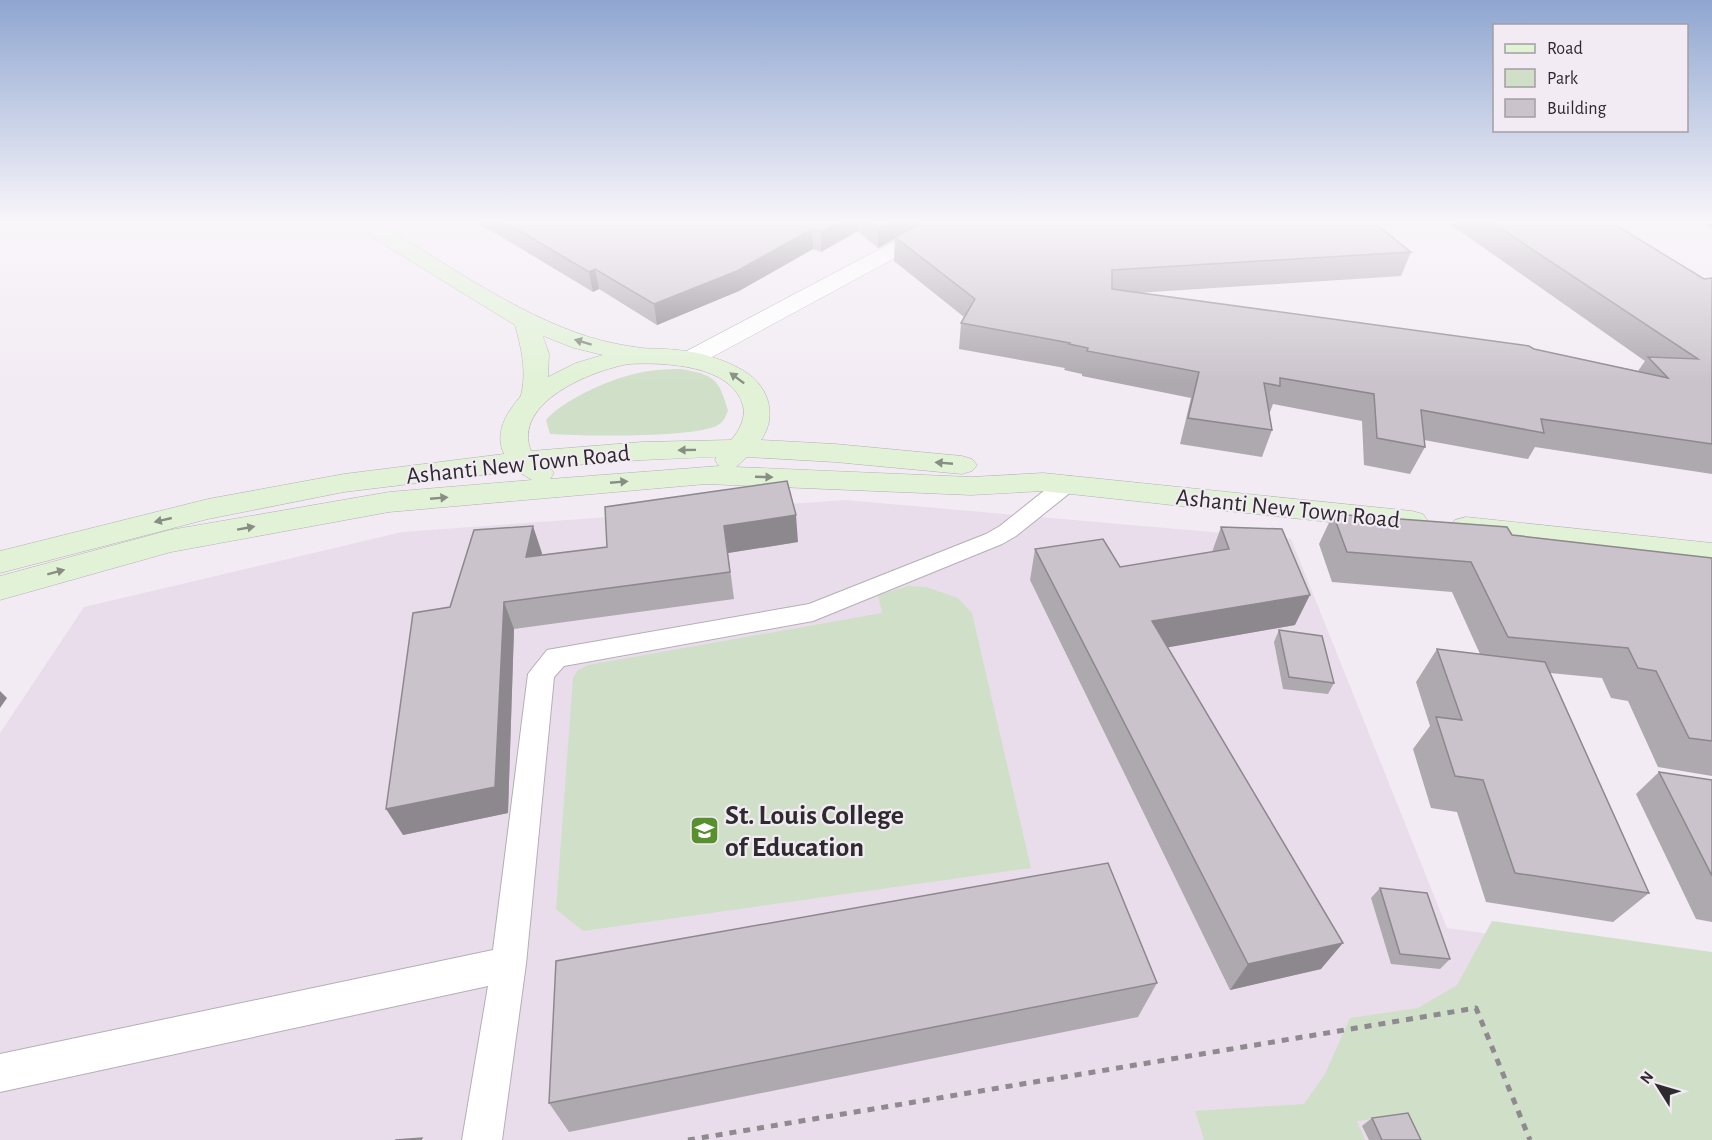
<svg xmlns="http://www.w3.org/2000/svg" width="1712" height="1140" font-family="'Alegreya Sans',sans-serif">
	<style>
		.built { fill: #e9ddeb }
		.green { fill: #d0dfc8 }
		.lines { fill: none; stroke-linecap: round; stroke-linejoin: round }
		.lane-casing { stroke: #b5aeb6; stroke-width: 2 }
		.street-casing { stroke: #b5aeb6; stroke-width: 1 }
		.secondary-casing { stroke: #b5aeb6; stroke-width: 1 }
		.path { stroke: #8f8a8f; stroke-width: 5; stroke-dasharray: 7 7; stroke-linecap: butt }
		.lane { fill: #fff; fill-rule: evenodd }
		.street { fill: #fff; fill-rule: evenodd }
		.secondary { fill: #e1f2d6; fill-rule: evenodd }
		.wall { fill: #aea8af }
		.shaded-wall { fill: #8d888e }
		.building { fill: #cac3cb; stroke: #8d888e; stroke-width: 1.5 }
		.oneway { fill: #888e82 }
		.labels { text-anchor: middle; stroke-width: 4.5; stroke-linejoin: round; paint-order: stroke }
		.street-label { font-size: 24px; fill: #2e2b2e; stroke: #f2ebf3 }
		.near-poi-label { font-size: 28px; font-weight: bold; fill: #2e2b2e; stroke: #f2ebf3; text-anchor: start }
	</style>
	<rect width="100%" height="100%" fill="#f2ebf3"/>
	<path class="built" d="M 845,500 L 1291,539 L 1447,928 L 1712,965 L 1712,1140 L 0,1140 L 0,733 L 84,607 L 402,532 Z"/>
	<g class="green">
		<path d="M 681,369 C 715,375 719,379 728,411 C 726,415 724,421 721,423 C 704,439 577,436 550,434 L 546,420 C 563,400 608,380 634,374 C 649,370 665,369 681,369 Z"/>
		<path d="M 908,586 L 926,587 L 958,598 L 972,613 L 1031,868 L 583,931 L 556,909 L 573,678 L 578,670 L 588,665 L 882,613 L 878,595 Z"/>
		<path d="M 1492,921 L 1712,952 L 1712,1140 L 1412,1140 L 1401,1115 L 1357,1121 L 1365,1140 L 1204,1140 L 1195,1111 L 1304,1104 L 1325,1074 L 1350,1018 L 1418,1008 L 1457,985 Z"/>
	</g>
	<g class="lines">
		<defs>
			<path id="lane" d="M 1068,476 L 1076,478 L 1079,483 L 1076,488 L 1016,536 L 1002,544 L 813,621 L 564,666 L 554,677 L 526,964 L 502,1140 L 462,1140 L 488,986 L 0,1092 L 0,1054 L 493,950 L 528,674 L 547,650 L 809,604 L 986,534 L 1000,526 L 1060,478 Z"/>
			<path id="street" d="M 931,222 L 957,222 L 954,226 L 701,363 L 692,366 L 683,363 L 679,358 L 683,353 Z"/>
			<g id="secondary">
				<path d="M 351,222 L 376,222 C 444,262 514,313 589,337 C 605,342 626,346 642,348 C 649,349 657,348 665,349 C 692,350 725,358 747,373 C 770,389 777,417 761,440 L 835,444 L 962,456 L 972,459 L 977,465 L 972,471 L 962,474 L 835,462 L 747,457 L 736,467 L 971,477 L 1043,473 L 1412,511 L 1423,514 L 1428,521 L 1423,528 L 1412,531 L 1043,491 L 971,495 L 706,484 L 389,512 L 171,552 L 0,600 L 0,576 L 170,530 L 389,492 L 532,480 L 517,471 L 344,492 L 208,519 L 0,573 L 0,551 L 208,499 L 344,474 L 504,454 C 496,437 502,421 513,406 C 515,402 520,398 521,395 C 527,371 521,347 515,325 L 354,226 ZM 543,336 L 574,348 L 603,355 L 576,363 L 548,377 L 549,354 ZM 629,364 C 664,362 733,365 743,406 C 746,418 739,431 731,440 L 642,442 L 531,451 C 512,402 593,370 629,364 ZM 716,457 L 715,460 L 719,466 L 550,479 L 554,473 L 549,467 L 642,460 Z"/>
				<path d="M 1466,517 L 1712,543 L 1712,565 L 1455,534 L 1450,527 L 1455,520 Z"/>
			</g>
		</defs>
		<use href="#lane" class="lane-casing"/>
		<use href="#street" class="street-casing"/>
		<use href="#secondary" class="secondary-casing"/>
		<path class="path" d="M 688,1140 L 1476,1008 L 1530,1140"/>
		<use href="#lane" class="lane"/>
		<use href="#street" class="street"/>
		<use href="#secondary" class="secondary"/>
	</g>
	<g class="wall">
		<path d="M 472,222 L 1373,222 L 1411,252 L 1401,276 L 1136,293 L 1534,349 L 1638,371 L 1645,361 L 1447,222 L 1611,222 L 1704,279 L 1712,278 L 1712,474 L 1535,447 L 1528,459 L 1424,440 L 1425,447 L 1410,474 L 1364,465 L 1362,421 L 1273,404 L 1270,412 L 1269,412 L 1272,430 L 1262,457 L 1180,444 L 1191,398 L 1082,376 L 1082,374 L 1064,370 L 1065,368 L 959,349 L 961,323 L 964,317 L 894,261 L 895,238 L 878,248 L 858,231 L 821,252 L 813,249 L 739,291 L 657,325 L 599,289 L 593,292 L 495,233 Z"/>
		<path d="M 1702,222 L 1712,222 L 1712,228 Z"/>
		<path d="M 1333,514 L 1712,558 L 1712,776 L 1658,767 L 1628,701 L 1611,698 L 1602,678 L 1550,673 L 1649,893 L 1613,922 L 1486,902 L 1457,812 L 1431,808 L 1413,749 L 1430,726 L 1416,682 L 1437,649 L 1480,654 L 1452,592 L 1332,582 L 1319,544 Z"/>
		<path d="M 1221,527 L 1295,625 L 1167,647 L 1321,969 L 1230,990 L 1030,580 L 1035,549 L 1120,567 L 1212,552 Z"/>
		<path d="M 798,542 L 728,553 L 734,599 L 514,629 L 508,813 L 403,835 L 450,607 L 542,553 L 541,556 Z"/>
		<path d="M 1279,630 L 1334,683 L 1328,694 L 1283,689 L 1274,642 Z"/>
		<path d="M 1659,772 L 1712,780 L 1712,922 L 1696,919 L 1636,794 Z"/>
		<path d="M 1380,888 L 1450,959 L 1440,969 L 1391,964 L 1371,898 Z"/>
		<path d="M 1157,983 L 1138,1017 L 569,1132 L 549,1103 Z"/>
		<path d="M 1372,1118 L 1421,1140 L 1369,1140 L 1362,1126 Z"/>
	</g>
	<g class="shaded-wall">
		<path d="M 839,222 L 858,222 L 858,231 L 821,252 L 821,232 Z"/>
		<path d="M 889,222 L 926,222 L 878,248 L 878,228 Z"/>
		<path d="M 812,229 L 813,249 L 739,291 L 657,325 L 654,304 Z"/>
		<path d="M 595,269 L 599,289 L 593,292 L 589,272 Z"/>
		<path d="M 796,515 L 798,542 L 728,553 L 724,526 Z"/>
		<path d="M 533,526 L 542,553 L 535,585 L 526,557 Z"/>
		<path d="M 1310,595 L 1295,625 L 1142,652 L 1152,621 Z"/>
		<path d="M 504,602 L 514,629 L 508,813 L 403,835 L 386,809 Z"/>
		<path d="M 0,691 L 7,698 L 0,708 Z"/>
		<path d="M 1343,943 L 1321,969 L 1230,990 L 1248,964 Z"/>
	</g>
	<g class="building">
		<path d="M 505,222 L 839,222 L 821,232 L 812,229 L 737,271 L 654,304 L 595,269 L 589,272 Z"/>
		<path d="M 871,222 L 889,222 L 878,228 Z"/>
		<path d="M 924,222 L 1373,222 L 1411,252 L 1112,270 L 1112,289 L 1529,346 L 1534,349 L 1668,378 L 1648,357 L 1698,359 L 1491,222 L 1611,222 L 1704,279 L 1712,278 L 1712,444 L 1541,419 L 1544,433 L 1421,410 L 1425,447 L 1377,438 L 1374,394 L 1280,378 L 1280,386 L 1264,383 L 1272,430 L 1188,418 L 1199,372 L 1087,351 L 1088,348 L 1069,344 L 1070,343 L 961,323 L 975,299 L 895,237 Z"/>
		<path d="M 787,481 L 796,515 L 724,526 L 730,572 L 504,602 L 495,787 L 386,809 L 413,613 L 450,607 L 474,530 L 533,526 L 526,557 L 607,547 L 605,507 Z"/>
		<path d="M 1333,514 L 1507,527 L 1512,535 L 1712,558 L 1712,741 L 1689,738 L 1656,671 L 1638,668 L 1628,648 L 1508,637 L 1471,562 L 1347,552 Z"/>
		<path d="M 1221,527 L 1282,529 L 1310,595 L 1152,621 L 1343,943 L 1248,964 L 1035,549 L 1103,539 L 1120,567 L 1229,549 Z"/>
		<path d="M 1279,630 L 1322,636 L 1334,683 L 1289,677 Z"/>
		<path d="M 1437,649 L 1545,662 L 1649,893 L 1515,873 L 1483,780 L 1455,776 L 1436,717 L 1462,720 Z"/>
		<path d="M 1659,772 L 1712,780 L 1712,876 Z"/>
		<path d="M 1108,863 L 1157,983 L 549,1103 L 556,961 Z"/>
		<path d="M 1380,888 L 1427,893 L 1450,959 L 1400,954 Z"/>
		<path d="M 1408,1113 L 1421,1140 L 1382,1140 L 1372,1118 Z"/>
		<path d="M 422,1138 L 421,1140 L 395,1140 Z"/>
	</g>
	<defs><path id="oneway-solid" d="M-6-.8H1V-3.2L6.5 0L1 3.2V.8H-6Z" transform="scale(1.5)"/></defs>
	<g class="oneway">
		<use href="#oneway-solid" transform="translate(583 342) rotate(-163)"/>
		<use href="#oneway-solid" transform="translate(737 378) rotate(-143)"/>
		<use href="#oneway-solid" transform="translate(687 450) rotate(179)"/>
		<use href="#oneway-solid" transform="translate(944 463) rotate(-175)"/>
		<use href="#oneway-solid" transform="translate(764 477) rotate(2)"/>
		<use href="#oneway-solid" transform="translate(619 482) rotate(-5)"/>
		<use href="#oneway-solid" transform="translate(439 498) rotate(-5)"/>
		<use href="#oneway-solid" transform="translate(163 520) rotate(167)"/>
		<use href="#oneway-solid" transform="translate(246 528) rotate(-10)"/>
		<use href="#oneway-solid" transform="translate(56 572) rotate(-15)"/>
	</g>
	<linearGradient id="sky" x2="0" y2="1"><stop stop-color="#8fa6d0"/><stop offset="0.58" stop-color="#f9f6fa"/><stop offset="1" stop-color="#f9f6fa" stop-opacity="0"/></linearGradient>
	<rect width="1712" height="382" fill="url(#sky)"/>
	<defs>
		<symbol id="university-square" viewBox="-11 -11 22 22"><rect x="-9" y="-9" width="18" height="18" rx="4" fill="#57902c" stroke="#f2ebf3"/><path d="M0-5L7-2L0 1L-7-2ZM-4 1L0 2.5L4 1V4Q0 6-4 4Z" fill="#fff"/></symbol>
	</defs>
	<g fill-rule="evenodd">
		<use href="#university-square" x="688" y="814" width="33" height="33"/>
	</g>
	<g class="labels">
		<g class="street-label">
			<text transform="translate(518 464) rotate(-6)" y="8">Ashanti New Town Road</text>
			<text transform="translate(1288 508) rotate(6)" y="8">Ashanti New Town Road</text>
		</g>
		<g class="near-poi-label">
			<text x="725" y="824">St. Louis College<tspan x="725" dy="32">of Education</tspan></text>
		</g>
	</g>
	<rect x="1493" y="24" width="195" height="108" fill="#f2ebf3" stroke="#a49ea4" stroke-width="1.5"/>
	<rect x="1505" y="44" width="30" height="9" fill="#e1f2d6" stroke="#a49ea4" stroke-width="1.5"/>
	<text x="1547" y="54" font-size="18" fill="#2e2b2e">Road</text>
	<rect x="1505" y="69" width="30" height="18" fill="#d0dfc8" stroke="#a49ea4" stroke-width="1.5"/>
	<text x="1547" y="84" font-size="18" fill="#2e2b2e">Park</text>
	<rect x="1505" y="99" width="30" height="18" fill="#cac3cb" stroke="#a49ea4" stroke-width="1.5"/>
	<text x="1547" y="114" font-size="18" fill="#2e2b2e">Building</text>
	<g transform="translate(1658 1086) rotate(307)" stroke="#f2ebf3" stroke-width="4.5" paint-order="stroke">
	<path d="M0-4.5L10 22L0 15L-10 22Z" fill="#2e2b2e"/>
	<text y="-9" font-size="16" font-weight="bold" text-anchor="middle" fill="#2e2b2e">N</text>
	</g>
</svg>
